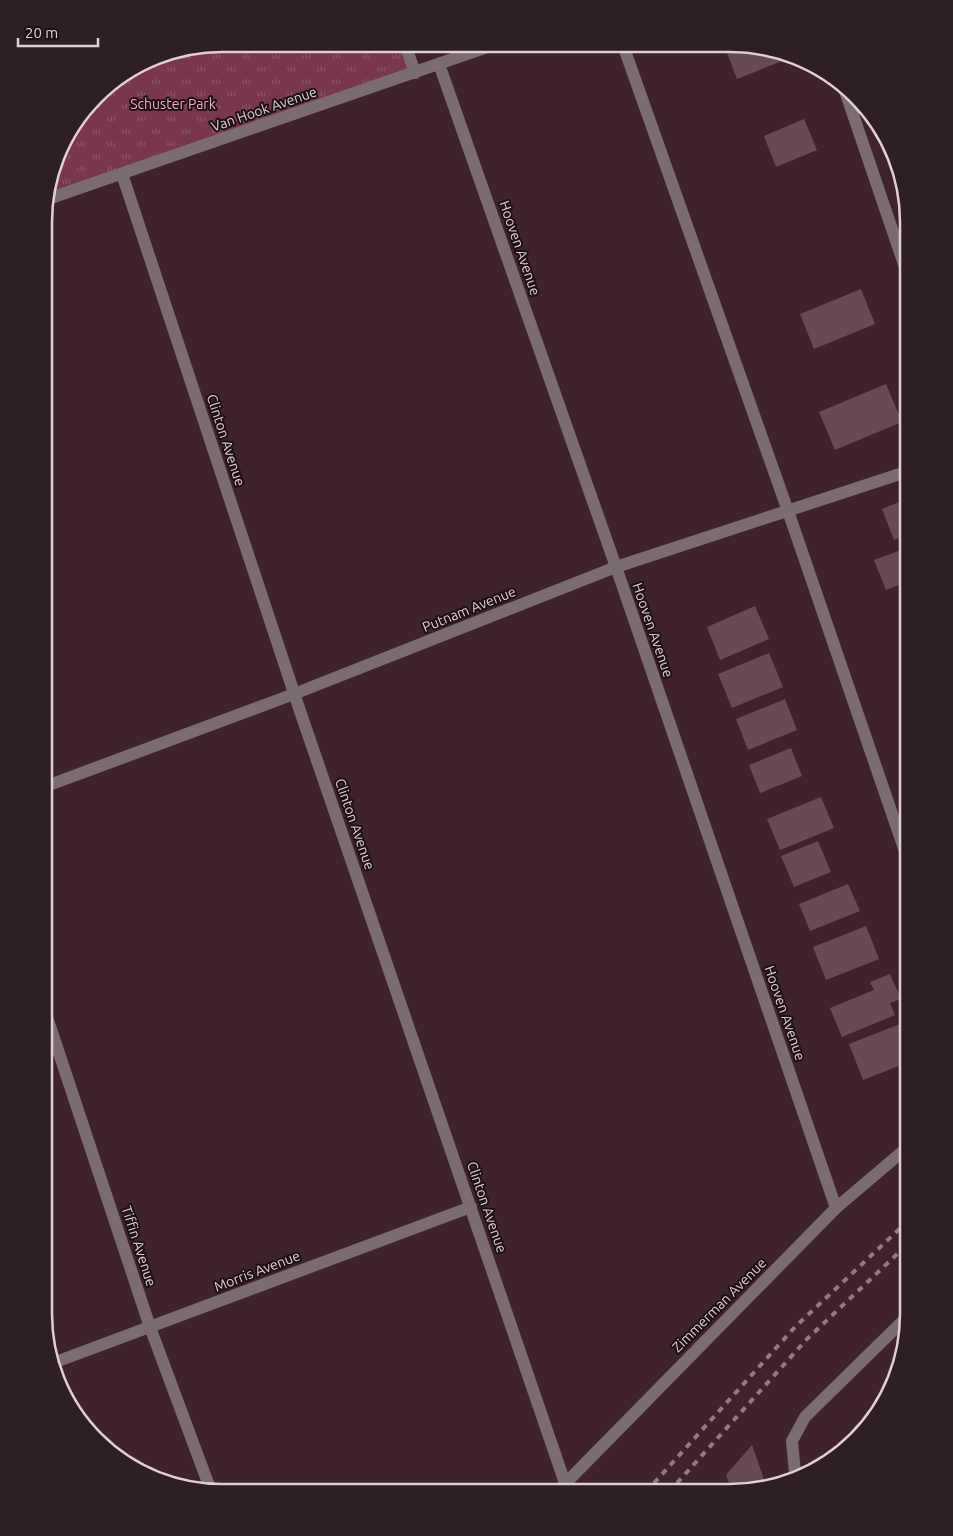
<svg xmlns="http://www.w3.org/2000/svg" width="953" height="1536" font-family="Ubuntu,sans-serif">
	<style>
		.park { fill: url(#park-tufts) }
		.building { fill: #684a54 }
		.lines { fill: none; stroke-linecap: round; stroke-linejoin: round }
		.minor { stroke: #7b6c70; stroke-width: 12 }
		.rail { stroke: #927b82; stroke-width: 4; stroke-dasharray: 6 6; stroke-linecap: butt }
		.labels { text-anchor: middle; stroke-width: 4; stroke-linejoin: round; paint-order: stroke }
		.park-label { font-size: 14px; fill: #f7aac3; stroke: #1d1014 }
		.street-label { font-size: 14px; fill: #e0ced3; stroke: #1d1014 }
		.rim { fill: none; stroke: #e0ced3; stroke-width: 2.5 }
	</style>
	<defs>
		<pattern id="park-tufts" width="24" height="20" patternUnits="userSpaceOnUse" patternTransform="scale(1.25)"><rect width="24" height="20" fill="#78364f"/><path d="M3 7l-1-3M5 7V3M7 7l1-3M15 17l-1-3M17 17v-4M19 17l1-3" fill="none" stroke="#8b5267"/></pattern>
	</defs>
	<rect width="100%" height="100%" fill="#3e232c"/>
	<path class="park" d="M 222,44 L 405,44 L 415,73 L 45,199 L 62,143 L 104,88 L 154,57 Z"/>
	<g class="building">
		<path d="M 724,45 L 754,45 L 787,59 L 737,79 Z"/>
		<path d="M 804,119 L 817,150 L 776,167 L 764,136 Z"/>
		<path d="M 861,289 L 875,324 L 814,349 L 800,314 Z"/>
		<path d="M 886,384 L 902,422 L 835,450 L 819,412 Z"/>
		<path d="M 909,498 L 909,534 L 894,540 L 882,509 Z"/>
		<path d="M 909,547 L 909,581 L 886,590 L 874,560 Z"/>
		<path d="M 755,606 L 769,639 L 720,660 L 707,627 Z"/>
		<path d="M 769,653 L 783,687 L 732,708 L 718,674 Z"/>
		<path d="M 785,699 L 797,730 L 748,750 L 736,719 Z"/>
		<path d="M 791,748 L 802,776 L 760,793 L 749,765 Z"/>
		<path d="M 821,797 L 834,828 L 780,850 L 767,819 Z"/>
		<path d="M 818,841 L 831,872 L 794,887 L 781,856 Z"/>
		<path d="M 848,884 L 860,911 L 810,931 L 799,904 Z"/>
		<path d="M 866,926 L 879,959 L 826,980 L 813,947 Z"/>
		<path d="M 890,974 L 901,999 L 890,1003 L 895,1015 L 842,1037 L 830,1008 L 874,990 L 870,982 Z"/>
		<path d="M 900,1024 L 909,1047 L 909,1062 L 863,1080 L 849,1044 Z"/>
		<path d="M 752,1445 L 766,1485 L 731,1492 L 719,1492 L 731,1488 L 726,1475 Z"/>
	</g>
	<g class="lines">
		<g class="minor">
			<path d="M 405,44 L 415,73"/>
			<path d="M 623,45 L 788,511 L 909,863"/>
			<path d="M 439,64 L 616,567 L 836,1208"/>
			<path d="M 843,85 L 909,279"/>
			<path d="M 122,174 L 300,711 L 565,1483"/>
			<path d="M 45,200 L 493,45"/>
			<path d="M 44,787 L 294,694 L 616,567 L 909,471"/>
			<path d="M 44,1008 L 150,1327 L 211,1491"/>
			<path d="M 53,1363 L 471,1207"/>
			<path d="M 796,1479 L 795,1473 L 792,1441 L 805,1417 L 909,1315"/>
			<path d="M 557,1492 L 836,1208 L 909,1146"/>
		</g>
		<g class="rail">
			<path d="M 646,1492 L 795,1327 L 909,1220"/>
			<path d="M 669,1492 L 807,1339 L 909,1243"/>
		</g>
	</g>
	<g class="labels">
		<g class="park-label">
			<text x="173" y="109">Schuster Park</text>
		</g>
		<g class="street-label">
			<text transform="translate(264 109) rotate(-19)" y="5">Van Hook Avenue</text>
			<text transform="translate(520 248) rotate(71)" y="5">Hooven Avenue</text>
			<text transform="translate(226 440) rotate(72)" y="5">Clinton Avenue</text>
			<text transform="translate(469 609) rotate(-22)" y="5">Putnam Avenue</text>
			<text transform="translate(653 630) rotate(71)" y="5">Hooven Avenue</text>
			<text transform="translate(355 824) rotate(71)" y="5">Clinton Avenue</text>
			<text transform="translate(785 1013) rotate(71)" y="5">Hooven Avenue</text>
			<text transform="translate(487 1207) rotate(71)" y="5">Clinton Avenue</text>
			<text transform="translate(139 1246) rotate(72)" y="5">Tiffin Avenue</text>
			<text transform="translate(257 1271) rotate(-21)" y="5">Morris Avenue</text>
			<text transform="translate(719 1305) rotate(-45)" y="5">Zimmerman Avenue</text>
		</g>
	</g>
	<path d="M0 0H953V1536H0ZM222 52H730A170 170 0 0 1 900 222V1314A170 170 0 0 1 730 1484H222A170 170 0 0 1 52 1314V222A170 170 0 0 1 222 52Z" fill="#2d1f23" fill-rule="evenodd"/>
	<path class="rim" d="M222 52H730A170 170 0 0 1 900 222V1314A170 170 0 0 1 730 1484H222A170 170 0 0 1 52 1314V222A170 170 0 0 1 222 52Z"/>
	<path d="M18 38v8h80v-8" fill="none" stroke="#e0ced3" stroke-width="2.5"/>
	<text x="25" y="38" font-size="15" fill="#e0ced3" stroke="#1d1014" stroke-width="4" paint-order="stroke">20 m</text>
</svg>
